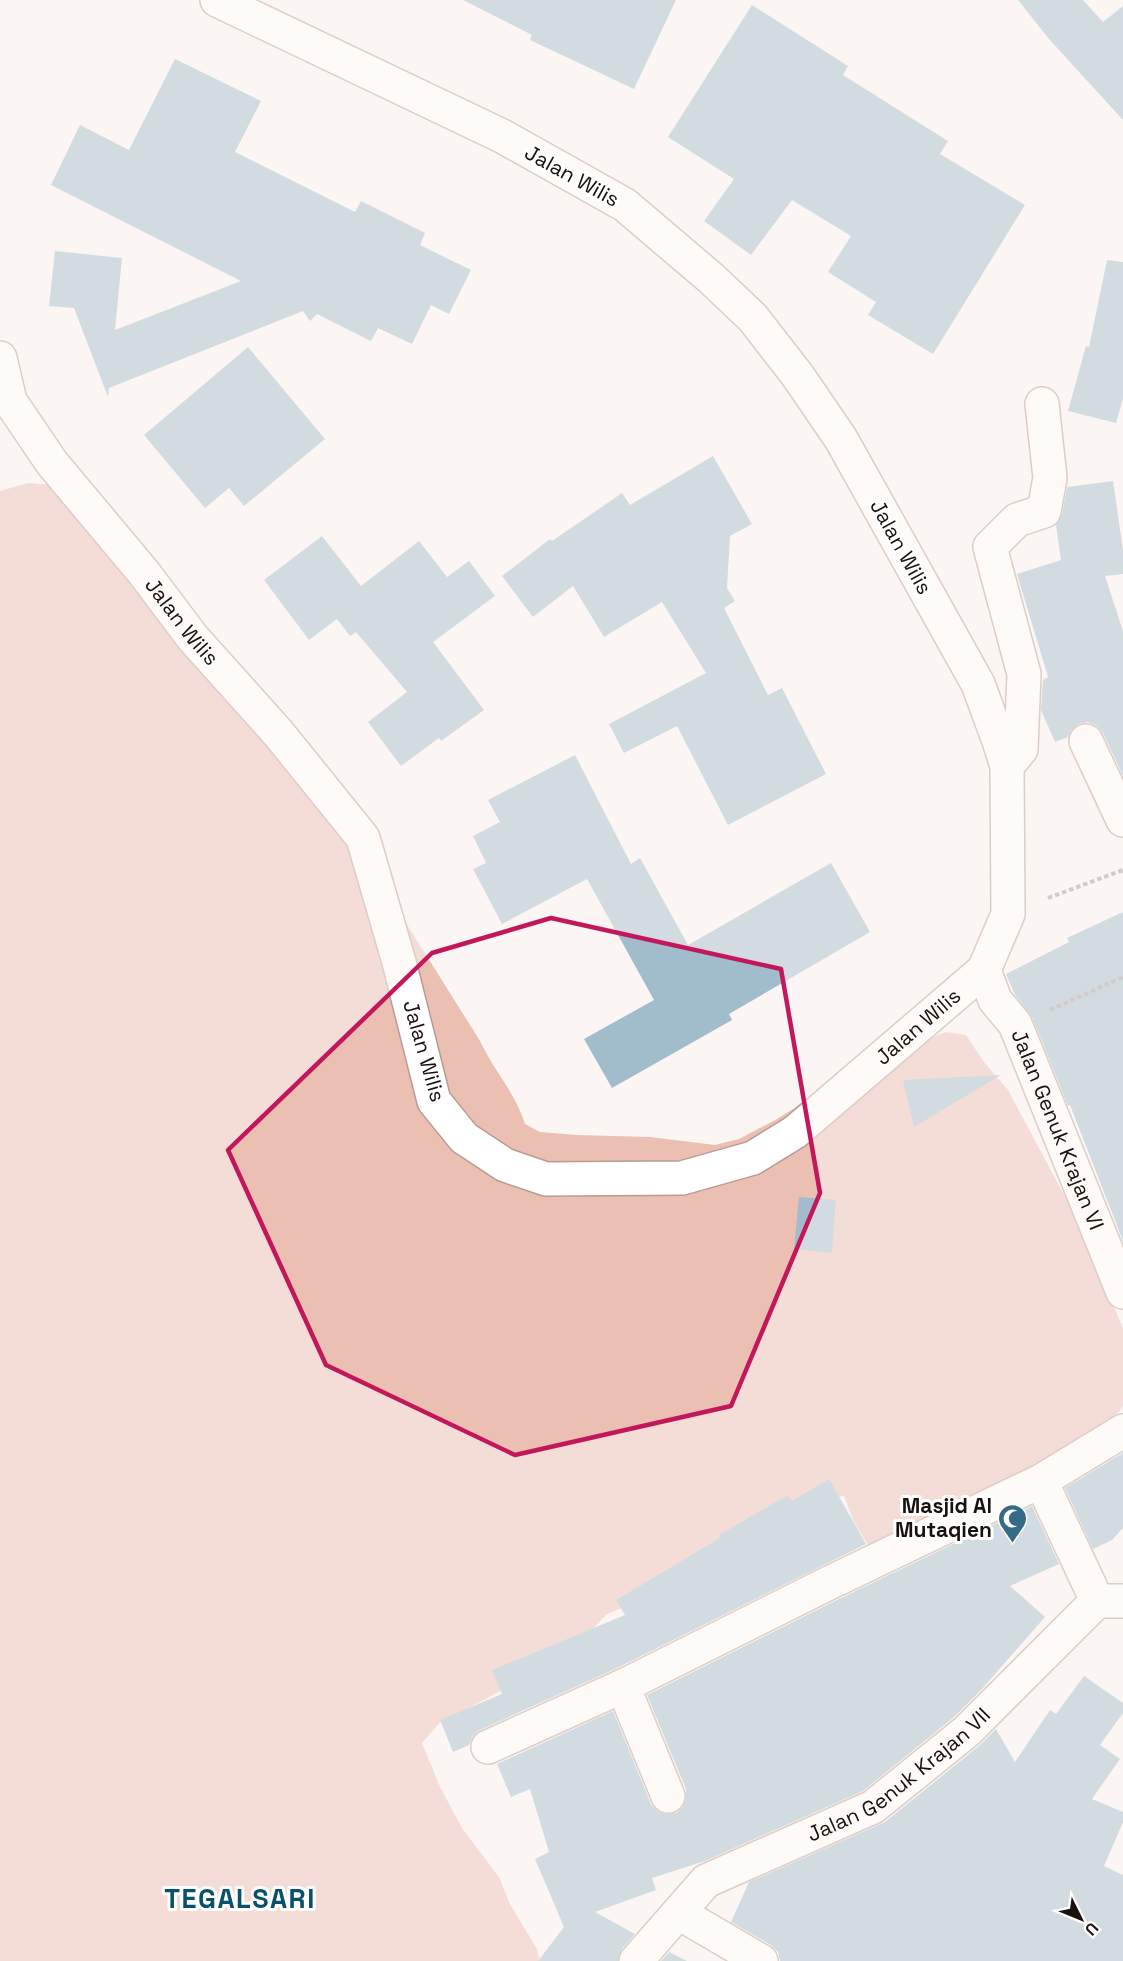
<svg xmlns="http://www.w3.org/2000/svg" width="1123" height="1961" font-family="'Space Grotesk',sans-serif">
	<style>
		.green { fill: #ecbfb3 }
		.building { fill: #a1bccb }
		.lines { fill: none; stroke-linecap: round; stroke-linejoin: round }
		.street-casing { stroke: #b89b93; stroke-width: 36 }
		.path { stroke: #a09996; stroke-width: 4; stroke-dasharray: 4.5 3; stroke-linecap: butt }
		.street { stroke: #fff; stroke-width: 33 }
		.marked { fill: none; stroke: #c2185b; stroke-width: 4.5; stroke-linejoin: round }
		.labels { text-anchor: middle; stroke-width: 6; stroke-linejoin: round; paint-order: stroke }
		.street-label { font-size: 21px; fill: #1a100d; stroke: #fff }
		.poi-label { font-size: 21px; font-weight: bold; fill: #1a100d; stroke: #fff; text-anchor: end }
		.district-label { font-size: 27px; font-weight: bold; letter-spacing: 1.5px; fill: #09506d; stroke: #fff }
	</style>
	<rect width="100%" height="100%" fill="#fbf5f3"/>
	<path class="green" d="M 28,483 L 54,485 L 96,536 L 117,569 L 229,691 L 401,915 L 480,1041 C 493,1069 516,1094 525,1124 L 540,1132 L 577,1135 L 650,1137 L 715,1145 L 739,1139 L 777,1119 L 817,1094 L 900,1050 L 946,1032 L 966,1035 L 984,1062 L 1008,1090 L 1070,1206 L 1123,1328 L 1123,1405 L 1119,1412 L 1071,1448 L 871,1550 L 854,1522 L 844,1496 L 822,1500 L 624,1607 L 607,1614 L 590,1632 L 533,1673 L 469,1708 L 442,1720 L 422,1743 L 440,1787 L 462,1828 L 499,1877 L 510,1904 L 537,1949 L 540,1961 L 0,1961 L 0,491 Z"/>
	<g class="building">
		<path d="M 463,0 L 676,0 L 634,89 L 530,40 L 532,35 Z"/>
		<path d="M 1018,0 L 1083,0 L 1103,22 L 1123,6 L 1123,120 L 1049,39 Z"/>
		<path d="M 752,5 L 848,66 L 843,75 L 948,141 L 940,154 L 1025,205 L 933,354 L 868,315 L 876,302 L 828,272 L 851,236 L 792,200 L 751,255 L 704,221 L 734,179 L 668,137 Z"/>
		<path d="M 175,59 L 261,101 L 235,152 L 355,212 L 361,201 L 425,233 L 420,245 L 471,270 L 449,314 L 431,305 L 412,344 L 378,328 L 371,341 L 317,314 L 310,321 L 303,311 L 109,388 L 108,397 L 74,308 L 49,306 L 55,251 L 122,258 L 115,330 L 241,281 L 51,185 L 80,125 L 129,150 Z"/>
		<path d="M 1107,260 L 1123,262 L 1123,399 L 1116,423 L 1068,411 L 1086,346 L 1089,347 Z"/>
		<path d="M 248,347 L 325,439 L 244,506 L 229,488 L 205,508 L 144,435 Z"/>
		<path d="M 713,456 L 752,524 L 730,536 L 727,588 L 735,601 L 724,608 L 768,695 L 782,688 L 826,774 L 728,825 L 677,726 L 624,753 L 609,724 L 706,673 L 662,602 L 604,637 L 573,586 L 533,617 L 502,576 L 550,539 L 552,541 L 622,493 L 630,505 Z"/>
		<path d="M 1113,481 L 1123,550 L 1123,574 L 1105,576 L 1123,631 L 1123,776 L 1103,733 L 1096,725 L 1087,722 L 1079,724 L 1071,730 L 1068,737 L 1055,742 L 1041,710 L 1043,680 L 1048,677 L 1017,574 L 1061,560 L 1056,525 L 1062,514 L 1067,487 Z"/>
		<path d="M 322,536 L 361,586 L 419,541 L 447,577 L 469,561 L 495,596 L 433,642 L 484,710 L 441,741 L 439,738 L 401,766 L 368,722 L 407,692 L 356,632 L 350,636 L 337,619 L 309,640 L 264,580 Z"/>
		<path d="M 575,755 L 631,864 L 640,858 L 688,945 L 831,863 L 870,932 L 729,1014 L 732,1020 L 612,1088 L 584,1039 L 654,1000 L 587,879 L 502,924 L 473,869 L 486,863 L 473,836 L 500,822 L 488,800 Z"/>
		<path d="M 1123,912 L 1123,1241 L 1070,1105 L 1068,1106 L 1032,1017 L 1015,995 L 1006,974 L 1069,942 L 1067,938 Z"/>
		<path d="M 1001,1075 L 914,1127 L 903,1080 Z"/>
		<path d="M 799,1197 L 836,1200 L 832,1253 L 794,1249 Z"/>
		<path d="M 1123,1453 L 1123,1528 L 1112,1540 L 1093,1549 L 1065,1488 Z"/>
		<path d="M 829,1479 L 866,1544 L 615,1669 L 480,1730 L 473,1736 L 469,1745 L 453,1752 L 440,1720 L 502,1694 L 492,1670 L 625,1615 L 616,1600 L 720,1538 L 719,1535 L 788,1495 L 792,1501 Z"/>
		<path d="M 1032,1506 L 1059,1564 L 1010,1586 L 1045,1617 L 982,1689 L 954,1717 L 863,1791 L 705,1861 L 652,1878 L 656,1890 L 595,1912 L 635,1934 L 622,1949 L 618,1961 L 538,1961 L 564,1927 L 535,1859 L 549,1852 L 530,1789 L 511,1797 L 497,1764 L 613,1711 L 651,1804 L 656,1810 L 665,1814 L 676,1813 L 682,1808 L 686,1799 L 686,1789 L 647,1695 L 837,1600 Z"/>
		<path d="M 1084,1676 L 1123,1703 L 1123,1713 L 1100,1745 L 1120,1759 L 1092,1799 L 1123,1812 L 1123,1822 L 1104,1866 L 1123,1875 L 1123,1961 L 780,1961 L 778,1952 L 771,1945 L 731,1922 L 749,1882 L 885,1822 L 979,1746 L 996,1729 L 1015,1762 L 1050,1710 L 1056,1714 Z"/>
		<path d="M 669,1952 L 687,1961 L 661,1961 Z"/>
	</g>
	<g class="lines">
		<defs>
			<g id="street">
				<path id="s1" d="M 0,358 L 10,401 L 52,463 L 144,573 L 193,638 L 279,734 L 363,838 L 399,962 L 434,1101 L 464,1138 L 505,1165 L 546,1179 L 682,1178 L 753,1158 L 795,1132 L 984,970 L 1008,914 L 1007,766 L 999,741 L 978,684 L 841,439 L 798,376 L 753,318 L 712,279 L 625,205 L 502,136 L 217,0"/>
				<path d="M 1086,741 L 1123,820"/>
				<path d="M 1007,766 L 1021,749 L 1024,674 L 990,547 L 1017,520 L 1044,511 L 1050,478 L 1042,404"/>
				<path id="s2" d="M 984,970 L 995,1000 L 1015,1024 L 1123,1292"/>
				<path d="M 1041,1481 L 1097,1601"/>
				<path d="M 623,1686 L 668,1796"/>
				<path d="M 488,1747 L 623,1686 L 829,1583 L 1041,1481 L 1123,1431"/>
				<path d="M 679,1913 L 761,1961"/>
				<path id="s3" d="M 636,1961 L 706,1881 L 873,1807 L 967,1731 L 1097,1601 L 1123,1601"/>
			</g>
		</defs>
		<use href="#street" class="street-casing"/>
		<g class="path">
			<path d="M 1048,898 L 1123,870"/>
			<path d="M 1050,1010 L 1123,977"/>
		</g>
		<use href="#street" class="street"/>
	</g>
	<path d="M0 0H1123V1961H0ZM 551,918 L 781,969 L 820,1193 L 731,1406 L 515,1455 L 326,1365 L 228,1150 L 432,953 Z" fill="#fbf5f3" fill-opacity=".55" fill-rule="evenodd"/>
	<path class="marked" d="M 551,918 L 781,969 L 820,1193 L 731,1406 L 515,1455 L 326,1365 L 228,1150 L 432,953 Z"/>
	<defs>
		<symbol id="mosque-pin" viewBox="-11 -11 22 30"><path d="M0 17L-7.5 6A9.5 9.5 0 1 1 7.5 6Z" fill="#356b86" stroke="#fff"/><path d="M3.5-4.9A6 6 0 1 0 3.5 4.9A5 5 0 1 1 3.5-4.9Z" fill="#fff"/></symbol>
	</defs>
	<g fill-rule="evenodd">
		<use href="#mosque-pin" x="996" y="1502" width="33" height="45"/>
	</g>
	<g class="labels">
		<g class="street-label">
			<text transform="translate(572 176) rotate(29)" y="7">Jalan Wilis</text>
			<text transform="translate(901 547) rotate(61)" y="7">Jalan Wilis</text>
			<text dy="7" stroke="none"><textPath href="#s1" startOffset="324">Jalan Wilis</textPath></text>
			<text dy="7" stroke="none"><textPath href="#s1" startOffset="1440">Jalan Wilis</textPath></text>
			<text transform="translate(424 1051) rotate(74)" y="7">Jalan Wilis</text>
			<text dy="7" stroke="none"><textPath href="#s2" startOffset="177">Jalan Genuk Krajan VI</textPath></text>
			<text dy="7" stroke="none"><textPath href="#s3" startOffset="328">Jalan Genuk Krajan VII</textPath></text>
		</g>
		<g class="poi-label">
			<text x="992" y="1513">Masjid Al<tspan x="992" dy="24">Mutaqien</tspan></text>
		</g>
		<g class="district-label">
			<text x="240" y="1908">TEGALSARI</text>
		</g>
	</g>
	<g transform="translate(1081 1919) rotate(133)" stroke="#ffffff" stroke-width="4.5" paint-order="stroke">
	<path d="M0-4.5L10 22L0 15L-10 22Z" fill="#1a100d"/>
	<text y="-9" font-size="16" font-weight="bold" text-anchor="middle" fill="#1a100d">U</text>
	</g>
</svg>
